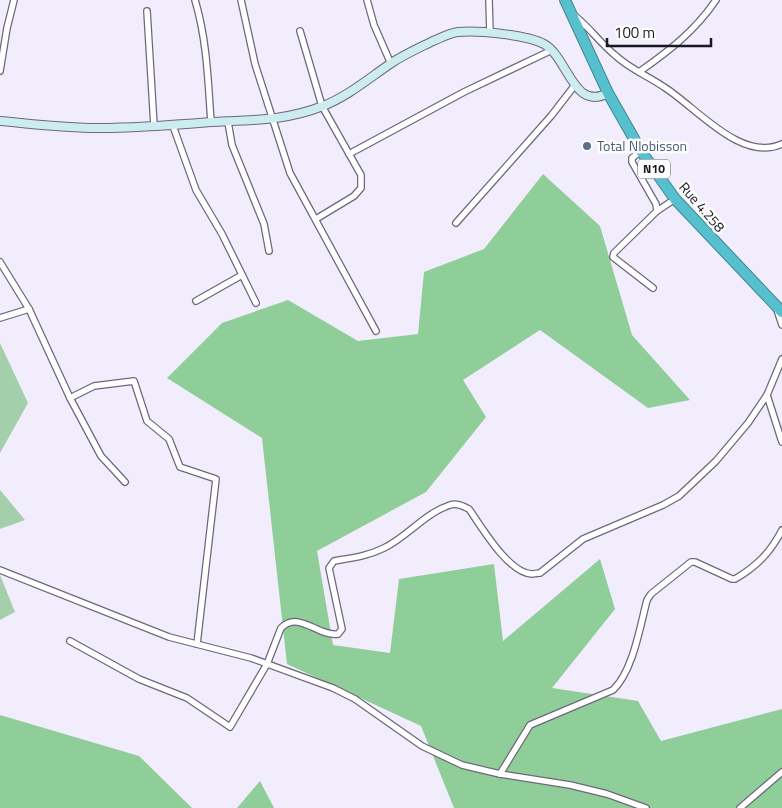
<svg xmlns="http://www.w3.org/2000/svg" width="782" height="808" font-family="'Titillium Web',sans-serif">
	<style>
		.green { fill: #a3d0aa }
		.forest { fill: #8fce99 }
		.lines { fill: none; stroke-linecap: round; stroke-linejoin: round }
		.street-casing { stroke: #6e677c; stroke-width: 8 }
		.secondary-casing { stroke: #6e677c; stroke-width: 10 }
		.highway-casing { stroke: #418591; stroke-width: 12 }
		.street { stroke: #fff; stroke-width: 5.5 }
		.secondary { stroke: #ccecf0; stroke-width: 8 }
		.highway { stroke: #56c0ce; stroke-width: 10 }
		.service-dot { fill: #5c6f8a; stroke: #fdfdfd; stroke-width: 2 }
		.labels { text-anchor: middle; stroke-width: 5; stroke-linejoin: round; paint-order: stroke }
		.shield { fill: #fdfdfd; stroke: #5e5d62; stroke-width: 1 }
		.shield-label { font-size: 12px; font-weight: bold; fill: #1a1820 }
		.service-label { font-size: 14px; fill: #4e5e75; stroke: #fdfdfd; text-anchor: start }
		.street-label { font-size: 14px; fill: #1a1820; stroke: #fdfdfd }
	</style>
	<rect width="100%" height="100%" fill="#f2edfc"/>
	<g class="green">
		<path d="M 0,343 L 28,403 L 0,453 Z"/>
		<path d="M 0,490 L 25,520 L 0,529 Z"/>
		<path d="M 0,575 L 15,612 L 0,620 Z"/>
	</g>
	<g class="forest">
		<path d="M 543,174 L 600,226 L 632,335 L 690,400 L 648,408 L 540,330 L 463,380 L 486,417 L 426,492 L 317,551 L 333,645 L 390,653 L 399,579 L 494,564 L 503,641 L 600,559 L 615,609 L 552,688 L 638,701 L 661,741 L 782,709 L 782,808 L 454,808 L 421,726 L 287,664 L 262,438 L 167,378 L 222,323 L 288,300 L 358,341 L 418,334 L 424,272 L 484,249 Z"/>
		<path d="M 0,715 L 139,756 L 192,808 L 0,808 Z"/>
		<path d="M 260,781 L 274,808 L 237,808 Z"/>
	</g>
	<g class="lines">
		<defs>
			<g id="street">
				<path d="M 195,0 C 207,40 208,81 211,122"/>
				<path d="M 241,0 L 255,64 L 290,173 L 376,331"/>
				<path d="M 367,0 L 374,25 L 391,64"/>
				<path d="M 489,0 L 490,33"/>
				<path d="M 147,11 L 154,126"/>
				<path d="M 575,16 C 590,28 601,44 616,56 C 630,69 648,76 664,87 C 696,107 741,163 782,144"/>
				<path d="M 300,31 L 322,106 L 361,175 L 361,188 L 354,196 L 316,219"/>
				<path d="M 0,71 L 7,28 L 14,0"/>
				<path d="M 639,72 C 669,51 695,31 716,0"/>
				<path d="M 228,122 L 232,145 L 264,224 L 269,251"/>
				<path d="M 173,126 L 196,190 L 222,234 L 256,303"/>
				<path d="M 641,151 L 632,158 L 632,162 L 656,204 L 657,211 L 614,253 L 613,257 L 653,288"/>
				<path d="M 349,154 L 464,92 L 552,50"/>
				<path d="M 657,211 L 675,199"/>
				<path d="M 456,223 L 551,116 L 575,85"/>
				<path d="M 0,262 L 29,309"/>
				<path d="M 196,301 L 242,275"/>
				<path d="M 777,310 L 782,325"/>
				<path d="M 0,318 L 29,309 L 70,398 L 101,456 L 125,482"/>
				<path d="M 767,395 L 782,442"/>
				<path d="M 70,398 L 94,386 L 134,381 L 147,421 L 169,439 L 180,467 L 216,479 L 197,644"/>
				<path d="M 0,570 L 169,637 L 251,658 L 333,688 L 355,699 L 422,746 L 462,765 L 500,774 L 570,785 L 607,794 L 646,808"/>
				<path d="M 70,641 L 139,679 L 187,698 L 230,727 L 267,664 L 281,628 C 299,610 318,637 338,634 L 342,629 L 329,568 L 334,561 C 351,558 368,556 384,548 C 407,537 425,513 450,505 C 457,503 463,506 469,509 C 481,526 508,573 532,574 C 534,574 537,573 540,573 L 583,539 L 663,505 L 679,496 L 716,461 L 748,423 L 767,395 L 782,359"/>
				<path d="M 500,774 L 530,725 L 613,690 C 633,671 640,627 647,600 L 651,594 L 691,562 L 695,562 L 732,579 L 735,579 C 757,566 770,553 782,530"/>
				<path d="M 740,808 L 782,772"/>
			</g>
			<path id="secondary" d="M 0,121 C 33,124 65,128 98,128 C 136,128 174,125 211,122 C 251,120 285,121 323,106 C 348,96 368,79 390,64 C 403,55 419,48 433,41 C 441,38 449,33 458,32 C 478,30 527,35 544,44 C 568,57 573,112 608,93"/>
			<path id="highway" d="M 565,0 L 608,93 L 641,151 L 675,199 L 782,312"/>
		</defs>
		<use href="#street" class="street-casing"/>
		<use href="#secondary" class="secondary-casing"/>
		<use href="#highway" class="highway-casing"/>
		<use href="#street" class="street"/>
		<use href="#secondary" class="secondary"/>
		<use href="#highway" class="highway"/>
	</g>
	<circle class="service-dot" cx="587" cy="146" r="5"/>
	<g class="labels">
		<rect class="shield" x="638" y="159.5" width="32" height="19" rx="4"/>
		<g class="shield-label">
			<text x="654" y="173">N10</text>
		</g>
		<g class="service-label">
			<text x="597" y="151">Total Nlobisson</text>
		</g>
		<g class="street-label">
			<text transform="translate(702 207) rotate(49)" y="5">Rue 4.258</text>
		</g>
	</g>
	<path d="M607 38v8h104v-8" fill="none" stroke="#1a1820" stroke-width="2.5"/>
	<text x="614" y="38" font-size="15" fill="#1a1820" stroke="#fdfdfd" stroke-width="4" paint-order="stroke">100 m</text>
</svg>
